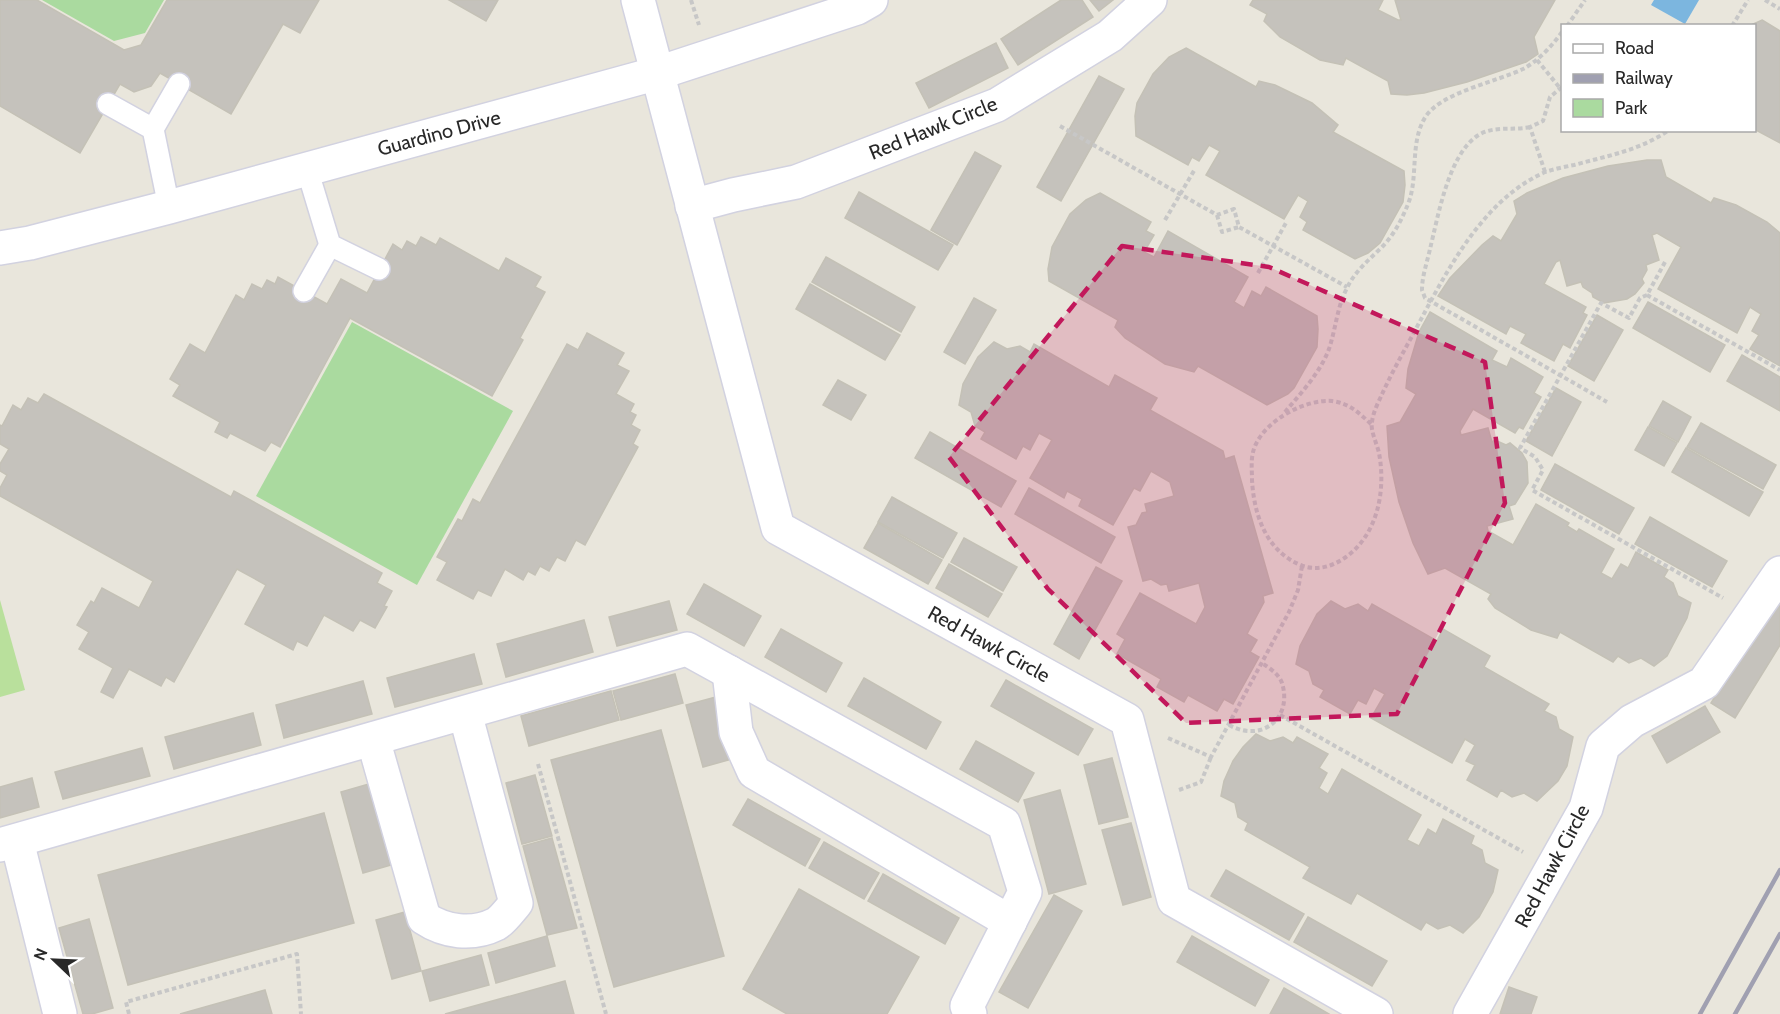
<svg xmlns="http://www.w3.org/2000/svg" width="1780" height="1014" font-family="Cabin,sans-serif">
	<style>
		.green { fill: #aada9f }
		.pitch { fill: #b9e09c }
		.water { fill: #7cb6df }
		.building { fill: #c5c2bc; stroke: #c4c1b6; stroke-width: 1.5 }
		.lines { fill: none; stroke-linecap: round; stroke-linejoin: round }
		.lane-casing { stroke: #d2d2e0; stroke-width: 24 }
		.street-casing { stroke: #d2d2e0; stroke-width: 36 }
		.path { stroke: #c7c7c7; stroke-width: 4; stroke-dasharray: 4.5 3; stroke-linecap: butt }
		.lane { stroke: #fff; stroke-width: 21 }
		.street { stroke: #fff; stroke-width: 33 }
		.rail { stroke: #a0a0b1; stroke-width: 4.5 }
		.marked { fill: #c2185b; fill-opacity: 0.2; stroke: #c2185b; stroke-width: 4.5; stroke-dasharray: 12 8; stroke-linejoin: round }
		.labels { text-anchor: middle; stroke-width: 4.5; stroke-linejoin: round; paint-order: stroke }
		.street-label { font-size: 20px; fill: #292929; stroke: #fff }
	</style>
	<rect width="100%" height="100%" fill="#e9e6dc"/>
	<g class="green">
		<path d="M 42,0 L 164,0 L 145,33 L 114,41 Z"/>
		<path d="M 352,322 L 513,411 L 417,585 L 256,496 Z"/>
	</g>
	<path class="pitch" d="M 0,600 L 25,690 L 0,697 Z"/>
	<path class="water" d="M 1654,0 L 1699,0 L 1685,24 L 1651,5 Z"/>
	<g class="building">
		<path d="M 0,0 L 37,0 L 124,50 L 141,45 L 167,0 L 319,0 L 300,33 L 283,24 L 231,114 L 160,73 L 151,86 L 134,92 L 120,84 L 80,153 L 0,106 Z"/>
		<path d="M 449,0 L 498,0 L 486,21 Z"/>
		<path d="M 1061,0 L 1082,0 L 1093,17 L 1018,65 L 1001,39 Z"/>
		<path d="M 1090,0 L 1113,0 L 1099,11 Z"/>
		<path d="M 1253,0 L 1383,0 L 1378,10 L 1398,20 L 1401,20 L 1395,0 L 1555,0 L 1534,37 L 1538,54 L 1526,62 L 1467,82 L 1424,93 L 1407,95 L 1391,94 L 1388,81 L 1346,58 L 1343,65 L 1320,60 L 1280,37 L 1264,21 L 1267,14 L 1250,5 Z"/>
		<path d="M 1762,20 L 1780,31 L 1780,143 L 1754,129 L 1754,26 L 1749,26 Z"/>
		<path d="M 996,43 L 1008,68 L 929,108 L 916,83 Z"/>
		<path d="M 1186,48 L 1256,87 L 1259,81 L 1275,85 L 1312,103 L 1338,125 L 1333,132 L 1404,171 L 1405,185 L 1403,202 L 1380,243 L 1368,253 L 1355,259 L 1303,230 L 1307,222 L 1300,217 L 1308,201 L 1298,195 L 1284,219 L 1206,175 L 1220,151 L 1209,145 L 1199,161 L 1192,157 L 1188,165 L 1136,136 L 1135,116 L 1137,103 L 1153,74 L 1169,57 Z"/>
		<path d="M 1099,76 L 1124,89 L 1061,201 L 1037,187 Z"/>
		<path d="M 975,152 L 1001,166 L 957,245 L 931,230 Z"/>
		<path d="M 1647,160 L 1661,160 L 1666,177 L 1711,203 L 1714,198 L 1736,205 L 1767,222 L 1780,233 L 1780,366 L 1750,349 L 1759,335 L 1752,331 L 1761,314 L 1750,307 L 1737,333 L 1658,289 L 1681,247 L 1657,233 L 1652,235 L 1659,260 L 1646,265 L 1647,270 L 1642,279 L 1644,283 L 1635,294 L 1627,299 L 1604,303 L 1593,297 L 1592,293 L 1583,287 L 1581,282 L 1567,286 L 1560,260 L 1556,262 L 1544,284 L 1586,307 L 1583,313 L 1587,315 L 1570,348 L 1563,344 L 1554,361 L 1521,343 L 1526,334 L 1510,326 L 1506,334 L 1438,296 L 1450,278 L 1482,245 L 1493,236 L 1501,241 L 1517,214 L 1514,201 L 1527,193 L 1563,178 L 1608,166 Z"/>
		<path d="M 859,192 L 953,245 L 938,270 L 845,218 Z"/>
		<path d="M 1100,193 L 1151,222 L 1146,231 L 1154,235 L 1144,252 L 1154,257 L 1168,231 L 1248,277 L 1234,302 L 1244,308 L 1252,291 L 1261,296 L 1266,287 L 1317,316 L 1318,329 L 1317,347 L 1294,388 L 1288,394 L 1267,405 L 1198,366 L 1194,372 L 1165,364 L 1125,338 L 1115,327 L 1118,320 L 1049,281 L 1048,269 L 1052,247 L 1070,214 L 1086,200 Z"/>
		<path d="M 421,237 L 436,245 L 440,238 L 499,271 L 506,258 L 541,277 L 535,287 L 545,292 L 520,338 L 523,340 L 492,396 L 350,318 L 280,447 L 271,442 L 265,451 L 230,433 L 227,438 L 215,432 L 220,422 L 173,396 L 180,385 L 170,379 L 190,344 L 205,353 L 236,295 L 244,300 L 252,284 L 262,289 L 267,280 L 275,284 L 278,277 L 327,304 L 341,279 L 367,293 L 393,244 L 402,250 L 407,241 L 416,246 Z"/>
		<path d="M 826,257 L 915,307 L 901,332 L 812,282 Z"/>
		<path d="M 810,284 L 900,335 L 885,360 L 796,309 Z"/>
		<path d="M 974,298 L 996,310 L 965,364 L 944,352 Z"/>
		<path d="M 1648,302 L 1725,345 L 1710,372 L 1633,328 Z"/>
		<path d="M 1430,312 L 1497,351 L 1492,360 L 1507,367 L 1511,358 L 1543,377 L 1534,393 L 1541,397 L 1523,429 L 1519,427 L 1515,433 L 1473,409 L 1460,431 L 1461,435 L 1488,428 L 1492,442 L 1495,440 L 1506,445 L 1510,443 L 1522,453 L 1527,462 L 1528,483 L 1515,504 L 1509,506 L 1513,519 L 1487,526 L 1488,531 L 1513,545 L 1536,504 L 1569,523 L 1567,526 L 1577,532 L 1579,529 L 1614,549 L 1601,573 L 1612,579 L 1621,564 L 1628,568 L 1636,552 L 1668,570 L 1664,577 L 1673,583 L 1678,596 L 1691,603 L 1687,618 L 1667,656 L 1654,666 L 1641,658 L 1629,663 L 1618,656 L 1613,662 L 1560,632 L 1557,638 L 1531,630 L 1495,608 L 1488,599 L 1491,594 L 1445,568 L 1428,574 L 1413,543 L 1399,502 L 1389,457 L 1387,426 L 1400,422 L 1416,394 L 1406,388 L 1408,369 L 1419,332 Z"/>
		<path d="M 1597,315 L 1623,330 L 1594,381 L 1568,366 Z"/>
		<path d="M 587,333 L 624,353 L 617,365 L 629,371 L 616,394 L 634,404 L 630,412 L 636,415 L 631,425 L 640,430 L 633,444 L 638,447 L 585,545 L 576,540 L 565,561 L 557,557 L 549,571 L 540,566 L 535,575 L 528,571 L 523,580 L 505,569 L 491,596 L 478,590 L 473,599 L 437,580 L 447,562 L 437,557 L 458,519 L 462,521 L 473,499 L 480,503 L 567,344 L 578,350 Z"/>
		<path d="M 994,342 L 1007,349 L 1020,346 L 1030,352 L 1034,344 L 1109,387 L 1115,375 L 1157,398 L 1150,410 L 1223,451 L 1225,459 L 1234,456 L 1273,593 L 1263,596 L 1264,602 L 1247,634 L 1257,640 L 1250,652 L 1259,657 L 1233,704 L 1224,699 L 1217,711 L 1188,695 L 1184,702 L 1157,687 L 1161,679 L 1117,654 L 1125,639 L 1117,634 L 1140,593 L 1196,624 L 1205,607 L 1199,583 L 1169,591 L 1167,584 L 1161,585 L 1151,579 L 1143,581 L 1128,527 L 1136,525 L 1142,513 L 1147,512 L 1145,504 L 1174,496 L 1170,482 L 1151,471 L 1140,491 L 1134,488 L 1113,525 L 1079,506 L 1082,499 L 1067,491 L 1064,498 L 1030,478 L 1052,440 L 1039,433 L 1030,450 L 1023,446 L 1016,459 L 981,439 L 985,432 L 975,426 L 971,412 L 959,405 L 963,384 L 978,357 Z"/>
		<path d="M 1742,355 L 1780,377 L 1780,411 L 1727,381 Z"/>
		<path d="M 838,380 L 866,395 L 851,420 L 823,405 Z"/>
		<path d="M 1556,388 L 1581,402 L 1552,456 L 1526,441 Z"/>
		<path d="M 44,394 L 231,497 L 234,491 L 382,573 L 377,583 L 392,591 L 384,606 L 387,607 L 375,628 L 360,620 L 353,631 L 324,615 L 307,646 L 297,641 L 293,650 L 245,624 L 266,585 L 237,569 L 174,682 L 166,677 L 161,686 L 129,669 L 113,698 L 101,692 L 113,668 L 79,649 L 89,632 L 77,625 L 91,601 L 94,603 L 102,588 L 139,608 L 153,581 L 0,496 L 0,488 L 7,475 L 0,471 L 0,464 L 9,449 L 0,444 L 0,425 L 2,426 L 13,405 L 21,410 L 28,398 L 38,403 Z"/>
		<path d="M 1663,401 L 1691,417 L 1678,442 L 1649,426 Z"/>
		<path d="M 1701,423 L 1776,465 L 1763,489 L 1687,447 Z"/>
		<path d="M 1648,427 L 1677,443 L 1664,466 L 1635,450 Z"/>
		<path d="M 930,432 L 1016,481 L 1001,507 L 915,458 Z"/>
		<path d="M 1686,448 L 1763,492 L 1749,516 L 1672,472 Z"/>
		<path d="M 1555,464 L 1634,508 L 1619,534 L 1541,490 Z"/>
		<path d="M 1029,488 L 1115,537 L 1101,563 L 1015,514 Z"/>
		<path d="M 892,497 L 957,533 L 943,558 L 878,522 Z"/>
		<path d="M 1650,517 L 1727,561 L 1712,587 L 1635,544 Z"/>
		<path d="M 878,523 L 942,560 L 928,584 L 864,548 Z"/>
		<path d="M 964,538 L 1017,567 L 1003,591 L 951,562 Z"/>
		<path d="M 949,564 L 1002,594 L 988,617 L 936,588 Z"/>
		<path d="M 1096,567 L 1122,581 L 1079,659 L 1054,644 Z"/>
		<path d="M 704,584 L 761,616 L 744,646 L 687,614 Z"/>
		<path d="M 1780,593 L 1780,645 L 1735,718 L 1711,703 Z"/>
		<path d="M 669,601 L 677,630 L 617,646 L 609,617 Z"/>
		<path d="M 1331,601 L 1345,609 L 1358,604 L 1368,611 L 1372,604 L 1437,641 L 1443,629 L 1490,656 L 1484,667 L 1549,704 L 1544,711 L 1556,717 L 1559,729 L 1573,737 L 1567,766 L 1558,781 L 1537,801 L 1524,793 L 1512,797 L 1501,790 L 1497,797 L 1467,780 L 1475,765 L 1466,761 L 1475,745 L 1465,739 L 1452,763 L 1371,718 L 1385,694 L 1374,688 L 1366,704 L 1358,700 L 1350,714 L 1320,697 L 1324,690 L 1313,684 L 1309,671 L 1296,664 L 1300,646 L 1317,614 Z"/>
		<path d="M 584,620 L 593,652 L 506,677 L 497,644 Z"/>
		<path d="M 781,629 L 842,663 L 826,692 L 765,657 Z"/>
		<path d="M 474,654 L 482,684 L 395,707 L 387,678 Z"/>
		<path d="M 675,674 L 683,703 L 621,720 L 613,691 Z"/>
		<path d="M 864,678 L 941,722 L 926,749 L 848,706 Z"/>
		<path d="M 1006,680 L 1093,729 L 1078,755 L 991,706 Z"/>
		<path d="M 363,681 L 372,714 L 284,738 L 276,705 Z"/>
		<path d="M 611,691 L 619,720 L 529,746 L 521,716 Z"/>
		<path d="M 716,697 L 732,759 L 703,767 L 686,705 Z"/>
		<path d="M 1705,706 L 1720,732 L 1667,763 L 1652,736 Z"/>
		<path d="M 253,713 L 261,745 L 174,769 L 165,737 Z"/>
		<path d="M 661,730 L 724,956 L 614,987 L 551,760 Z"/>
		<path d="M 1256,734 L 1270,741 L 1283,737 L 1293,743 L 1297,737 L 1328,754 L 1319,768 L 1327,773 L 1319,788 L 1328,794 L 1342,769 L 1421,815 L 1407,840 L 1419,846 L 1428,829 L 1436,834 L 1443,819 L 1474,836 L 1471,844 L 1482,850 L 1485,863 L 1498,870 L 1493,892 L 1479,917 L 1463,933 L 1450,925 L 1438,929 L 1426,922 L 1421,930 L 1357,893 L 1351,904 L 1303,878 L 1310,867 L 1245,830 L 1248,823 L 1238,817 L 1235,803 L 1221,796 L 1224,781 L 1233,761 L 1243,747 Z"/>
		<path d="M 976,741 L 1034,773 L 1018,802 L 960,769 Z"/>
		<path d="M 142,748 L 150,776 L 63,799 L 55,772 Z"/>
		<path d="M 1112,758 L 1128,817 L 1099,824 L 1084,765 Z"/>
		<path d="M 535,775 L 552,836 L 522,844 L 506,783 Z"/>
		<path d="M 32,778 L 39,807 L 0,818 L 0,787 Z"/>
		<path d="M 369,784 L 391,865 L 363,873 L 341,792 Z"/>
		<path d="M 1060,790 L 1086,884 L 1049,894 L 1024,800 Z"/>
		<path d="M 748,799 L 820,839 L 805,866 L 733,825 Z"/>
		<path d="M 324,813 L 354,923 L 128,985 L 98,875 Z"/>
		<path d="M 1131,823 L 1151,897 L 1123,905 L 1102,830 Z"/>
		<path d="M 552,838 L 577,928 L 547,935 L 523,846 Z"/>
		<path d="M 824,842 L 879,873 L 864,899 L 809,868 Z"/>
		<path d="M 1226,870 L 1304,914 L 1289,940 L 1211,896 Z"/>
		<path d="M 883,874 L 959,918 L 945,944 L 868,901 Z"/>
		<path d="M 799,889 L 919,957 L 887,1014 L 787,1014 L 743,989 Z"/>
		<path d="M 1054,895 L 1082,911 L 1028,1008 L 999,992 Z"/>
		<path d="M 405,912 L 421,971 L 392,979 L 376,920 Z"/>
		<path d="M 1308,917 L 1387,961 L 1372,986 L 1294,942 Z"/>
		<path d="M 89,919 L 113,1008 L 92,1014 L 83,1014 L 59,928 Z"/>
		<path d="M 547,936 L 555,966 L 496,983 L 488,953 Z"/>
		<path d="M 1192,936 L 1269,980 L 1255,1006 L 1177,962 Z"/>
		<path d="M 481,955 L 489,985 L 430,1001 L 422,971 Z"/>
		<path d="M 565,981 L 574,1014 L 445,1014 Z"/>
		<path d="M 1509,987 L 1537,997 L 1531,1014 L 1500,1014 Z"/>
		<path d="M 1284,988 L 1329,1014 L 1270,1014 Z"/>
		<path d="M 265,990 L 272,1014 L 180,1014 Z"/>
	</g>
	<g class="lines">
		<defs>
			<g id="lane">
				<path d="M 108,104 L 153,129 L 169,207"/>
				<path d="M 153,129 L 179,84"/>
				<path d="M 307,169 L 330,245 L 379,269"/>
				<path d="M 304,291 L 330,245"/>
			</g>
			<g id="street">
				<path d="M 638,0 L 778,528 L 1127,720 L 1174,900 L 1376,1014"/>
				<path d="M 692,206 L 733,195 L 796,182 L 997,105 L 1110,36 L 1150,0"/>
				<path d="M 0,248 L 30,243 L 169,207 L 658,73 L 857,8 L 871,0"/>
				<path d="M 729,672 L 736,732 L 754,772 L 1010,922"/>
				<path d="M 373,739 L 424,918 C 445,932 472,936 496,924 C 503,920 510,910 516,903 L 465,713"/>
				<path d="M 17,841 L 60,1014"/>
				<path d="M 0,845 L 687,649 L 1004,824 L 1025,892 L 967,1006 L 970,1014"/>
				<path d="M 1470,1014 L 1586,808 L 1603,746 L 1632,721 L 1704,683 L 1780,573"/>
			</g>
		</defs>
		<use href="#lane" class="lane-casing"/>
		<use href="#street" class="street-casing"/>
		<g class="path">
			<path d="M 691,0 L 699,25"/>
			<path d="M 1765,0 L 1780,9"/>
			<path d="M 1567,26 L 1585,0"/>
			<path d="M 1732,26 L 1748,0"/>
			<path d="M 1537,60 L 1560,88"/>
			<path d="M 1060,126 L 1217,215 L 1234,209 L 1239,227 L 1347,287"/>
			<path d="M 1530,127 C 1512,131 1493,125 1477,136 C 1448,156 1438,217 1430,249 C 1427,263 1422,276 1422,290 L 1425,298 L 1607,402"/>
			<path d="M 1545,172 L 1530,127 L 1543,121 L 1550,97 L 1562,87"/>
			<path d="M 1217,215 L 1222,232 L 1239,227"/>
			<path d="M 1165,220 L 1195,169"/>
			<path d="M 1665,262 L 1647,295 L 1780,370"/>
			<path d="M 1258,273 L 1287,221"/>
			<path d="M 1647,295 L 1640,298 L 1629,318 L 1601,303 L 1520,448 L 1535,457 L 1543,470 L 1532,490 L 1723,598"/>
			<path d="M 1285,412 C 1301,393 1320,373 1329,349 C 1336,328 1337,307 1347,288 C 1355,271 1369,260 1382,247 C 1394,235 1402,219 1408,204 C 1419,177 1409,142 1426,116 C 1443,92 1496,82 1523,69 C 1538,61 1552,46 1562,32"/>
			<path d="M 1371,424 C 1359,413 1349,403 1332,401 C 1305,399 1267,420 1256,444 C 1250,456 1252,467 1252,480 C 1254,515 1266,552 1303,566 C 1319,571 1333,566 1346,557 C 1378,534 1386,490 1379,453 C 1377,444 1370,430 1372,422 C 1373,412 1379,401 1383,392 C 1394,368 1407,346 1419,323 C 1449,267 1483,201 1543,173 C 1553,169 1564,167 1574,165 C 1607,156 1641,150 1669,130"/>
			<path d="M 1280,715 L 1523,852"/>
			<path d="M 1229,725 C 1261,743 1293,719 1282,683 C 1279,674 1269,668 1262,663"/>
			<path d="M 1168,738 L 1211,757 L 1289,612 L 1298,590 L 1302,566"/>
			<path d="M 538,764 L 606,1014"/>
			<path d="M 1179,790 L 1201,782 L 1211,757"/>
			<path d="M 129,1014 L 126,1002 L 297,954 L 301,1014"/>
		</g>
		<use href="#lane" class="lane"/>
		<use href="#street" class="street"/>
		<g class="rail">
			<path d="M 1700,1014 L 1780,870"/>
			<path d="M 1735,1014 L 1780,934"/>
		</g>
	</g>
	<path class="marked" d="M 1122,246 L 1269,267 L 1485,362 L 1505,503 L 1397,714 L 1186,723 L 1048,589 L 949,457 Z"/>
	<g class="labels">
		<g class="street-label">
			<text transform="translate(933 128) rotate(-22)" y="7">Red Hawk Circle</text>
			<text transform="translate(439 133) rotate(-15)" y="7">Guardino Drive</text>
			<text transform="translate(989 644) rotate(29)" y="7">Red Hawk Circle</text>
			<text transform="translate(1552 866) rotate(-62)" y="7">Red Hawk Circle</text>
		</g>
	</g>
	<rect x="1561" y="24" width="195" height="108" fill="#ffffff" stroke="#a9a9a9" stroke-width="1.5"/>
	<rect x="1573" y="44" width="30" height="9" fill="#ffffff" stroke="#a9a9a9" stroke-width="1.5"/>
	<text x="1615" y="54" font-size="18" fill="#292929">Road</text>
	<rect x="1573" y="74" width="30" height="9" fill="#a0a0b1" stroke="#a9a9a9" stroke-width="1.5"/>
	<text x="1615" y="84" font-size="18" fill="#292929">Railway</text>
	<rect x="1573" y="99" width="30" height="18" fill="#aada9f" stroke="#a9a9a9" stroke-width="1.5"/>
	<text x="1615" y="114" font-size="18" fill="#292929">Park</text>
	<g transform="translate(54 960) rotate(293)" stroke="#ffffff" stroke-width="4.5" paint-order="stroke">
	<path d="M0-4.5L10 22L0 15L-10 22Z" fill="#292929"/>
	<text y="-9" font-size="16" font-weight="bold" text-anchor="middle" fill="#292929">N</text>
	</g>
</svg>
